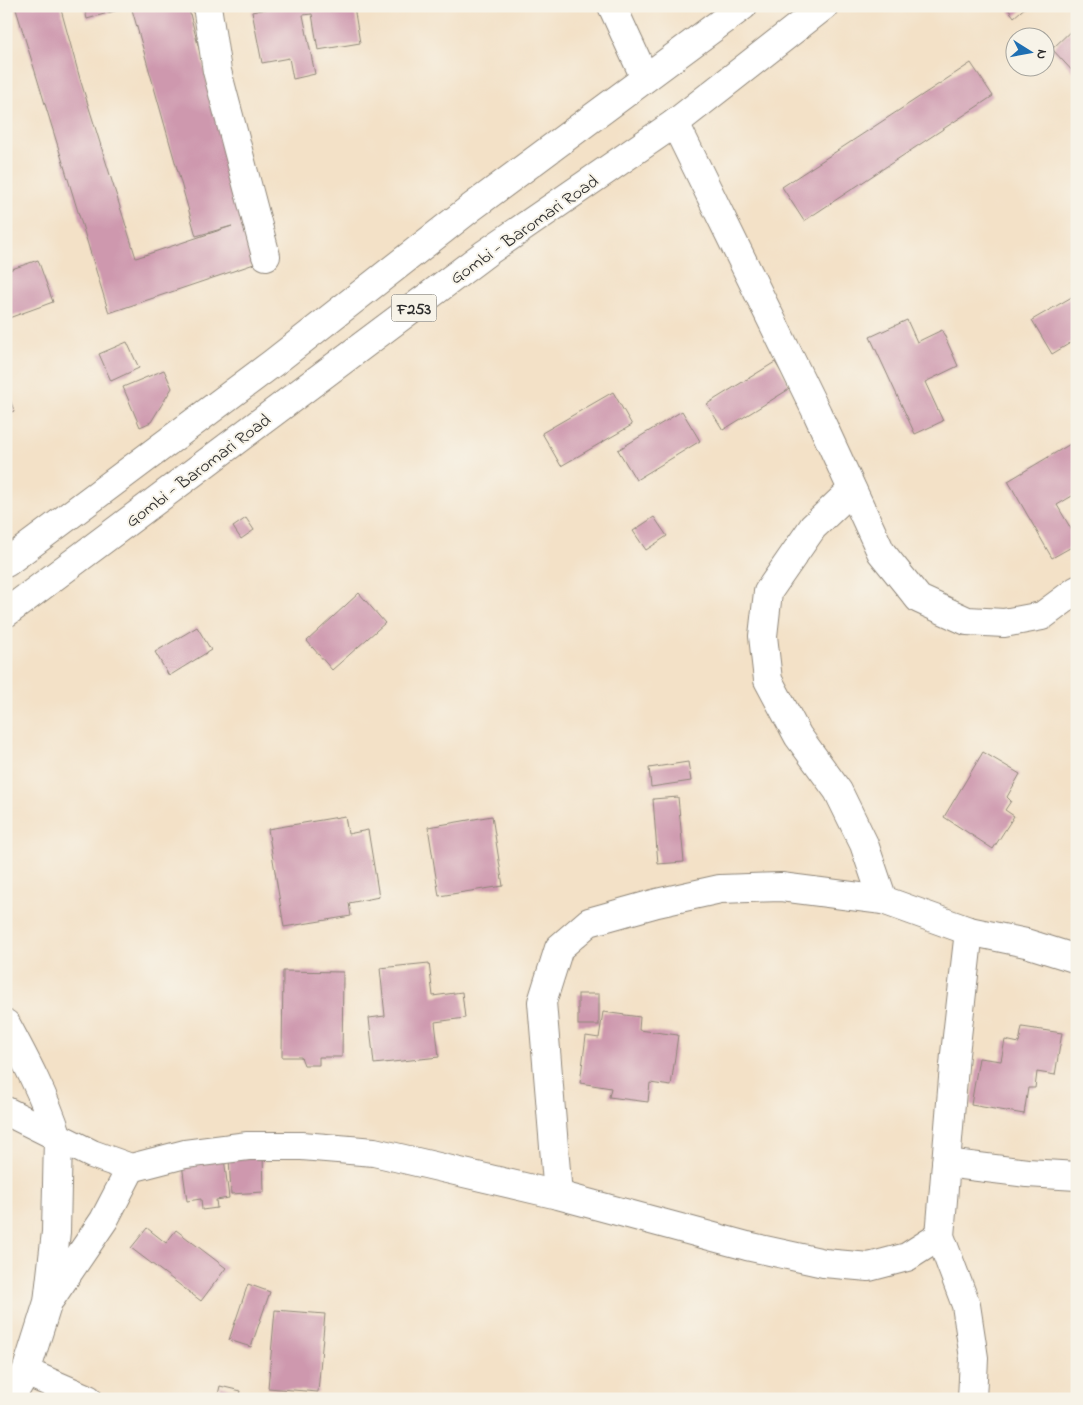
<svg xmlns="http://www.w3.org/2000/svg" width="1083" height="1405" font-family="'Indie Flower',sans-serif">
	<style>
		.building { fill: #ce98ae }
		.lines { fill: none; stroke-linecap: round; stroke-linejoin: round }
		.minor-casing { stroke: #8f8679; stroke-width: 30 }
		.major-casing { stroke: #8f8679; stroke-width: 30 }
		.minor { stroke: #fff; stroke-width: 28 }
		.major { stroke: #fff; stroke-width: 28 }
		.labels { text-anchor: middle; stroke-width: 4; stroke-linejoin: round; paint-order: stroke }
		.shield { fill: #f7f3e8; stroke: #686764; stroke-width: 1 }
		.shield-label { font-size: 16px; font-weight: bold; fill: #2b2b2b }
		.street-label { font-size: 18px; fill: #2b2b2b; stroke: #f7f3e8 }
	</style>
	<rect width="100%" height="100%" fill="#f7f3e8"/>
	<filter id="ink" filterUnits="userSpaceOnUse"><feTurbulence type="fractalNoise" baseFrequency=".02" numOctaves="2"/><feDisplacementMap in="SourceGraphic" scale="10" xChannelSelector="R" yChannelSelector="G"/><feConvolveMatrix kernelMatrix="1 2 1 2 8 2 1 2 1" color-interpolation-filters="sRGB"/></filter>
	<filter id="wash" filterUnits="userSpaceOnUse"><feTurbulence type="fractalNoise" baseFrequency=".0096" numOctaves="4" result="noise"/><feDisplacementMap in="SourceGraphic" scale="20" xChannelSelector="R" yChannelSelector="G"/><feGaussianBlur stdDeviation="1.12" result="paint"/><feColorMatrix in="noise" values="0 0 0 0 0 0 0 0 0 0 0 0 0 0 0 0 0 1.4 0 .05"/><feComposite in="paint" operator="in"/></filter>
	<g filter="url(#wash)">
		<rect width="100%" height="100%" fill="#f3e1c7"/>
		<g id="blocks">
			<g class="building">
				<path d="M 15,6 L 60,6 L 80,79 L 136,258 L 232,226 L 196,236 L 131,6 L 188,6 L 209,88 L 260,262 L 109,313 Z"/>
				<path d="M 84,6 L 125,6 L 125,8 L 87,19 Z"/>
				<path d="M 279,6 L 329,6 L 330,11 L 354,7 L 360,43 L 318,50 L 312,14 L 303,15 L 315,74 L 293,79 L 289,58 L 262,63 L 252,12 Z"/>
				<path d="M 1006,6 L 1027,6 L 1014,17 Z"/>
				<path d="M 1077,25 L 1077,76 L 1052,49 Z"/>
				<path d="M 971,63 L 993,96 L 804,221 L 782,187 Z"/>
				<path d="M 38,260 L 53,302 L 6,319 L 6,271 Z"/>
				<path d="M 1077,294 L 1077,339 L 1052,354 L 1032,320 Z"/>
				<path d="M 907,320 L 917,342 L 942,330 L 958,366 L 925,382 L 943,421 L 915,434 L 870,337 Z"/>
				<path d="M 127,342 L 139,368 L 111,381 L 99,354 Z"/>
				<path d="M 775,362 L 791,388 L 723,430 L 707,404 Z"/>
				<path d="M 164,370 L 172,388 L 151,422 L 140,427 L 123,387 Z"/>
				<path d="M 6,387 L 14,411 L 6,414 Z"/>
				<path d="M 613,392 L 632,425 L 561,466 L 542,433 Z"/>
				<path d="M 682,411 L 700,441 L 636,480 L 618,450 Z"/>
				<path d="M 1077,440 L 1077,493 L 1057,505 L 1077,539 L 1077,544 L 1052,558 L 1008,481 Z"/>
				<path d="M 654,517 L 667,536 L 646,550 L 633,531 Z"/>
				<path d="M 246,518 L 254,530 L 241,539 L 233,527 Z"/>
				<path d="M 359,593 L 385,623 L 332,670 L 307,641 Z"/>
				<path d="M 197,627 L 211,650 L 169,676 L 155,652 Z"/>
				<path d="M 983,752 L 1020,774 L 1007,797 L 1011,801 L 1005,810 L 1014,816 L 993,849 L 944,817 Z"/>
				<path d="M 688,762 L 691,781 L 651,787 L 649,768 Z"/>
				<path d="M 678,797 L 684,862 L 658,864 L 653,799 Z"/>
				<path d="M 345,816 L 348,834 L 368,830 L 379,897 L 349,903 L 351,916 L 284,927 L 268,829 Z"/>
				<path d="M 492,816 L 503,886 L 439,896 L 428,827 Z"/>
				<path d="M 429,963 L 433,996 L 462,992 L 465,1018 L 435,1022 L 439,1057 L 374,1064 L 369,1018 L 385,1016 L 380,968 Z"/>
				<path d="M 283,971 L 343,972 L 342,1057 L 319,1057 L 319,1065 L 304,1065 L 301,1057 L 282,1057 Z"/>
				<rect x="578" y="994" width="21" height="31"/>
				<path d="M 603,1012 L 640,1017 L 639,1030 L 678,1035 L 671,1086 L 650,1083 L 648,1102 L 609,1097 L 611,1088 L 580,1083 L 586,1036 L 599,1038 Z"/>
				<path d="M 1022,1027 L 1062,1033 L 1055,1075 L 1037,1072 L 1035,1088 L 1028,1088 L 1024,1114 L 971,1105 L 979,1058 L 1001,1061 L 1005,1040 L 1019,1043 Z"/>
				<path d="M 263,1156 L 264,1192 L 231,1194 L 229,1158 Z"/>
				<path d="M 224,1158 L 229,1198 L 216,1200 L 217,1208 L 202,1210 L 201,1199 L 187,1201 L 182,1164 Z"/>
				<path d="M 147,1228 L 166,1243 L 176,1230 L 226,1268 L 201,1301 L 131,1248 Z"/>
				<path d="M 248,1284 L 270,1292 L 251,1347 L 229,1340 Z"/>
				<path d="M 275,1310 L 325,1314 L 318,1392 L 268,1388 Z"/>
				<path d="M 220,1386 L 241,1391 L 239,1399 L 217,1399 Z"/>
			</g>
		</g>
	</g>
	<g filter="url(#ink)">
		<use href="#blocks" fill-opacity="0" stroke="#8f8679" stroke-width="1"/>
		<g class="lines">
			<defs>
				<g id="minor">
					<path d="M 207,6 L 217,71 L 266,256"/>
					<path d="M 612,6 L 645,78"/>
					<path d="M 675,123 L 817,413 L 881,552 L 919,599 L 967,621 L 1004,623 L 1042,616 L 1077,590"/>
					<path d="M 852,490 L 813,527 L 768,592 L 763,636 L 768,680 L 798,736 L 838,791 L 864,844 L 883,900"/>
					<path d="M 969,931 L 955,1054 L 940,1236 L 966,1305 L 974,1358 L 972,1399"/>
					<path d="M 6,1024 C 26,1061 45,1097 58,1137 L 92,1154 L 131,1168 L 185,1154 L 248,1146 L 302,1146 L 374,1152 L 558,1195 L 747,1246 L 824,1263 L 869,1267 L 907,1257 L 940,1236"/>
					<path d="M 6,1111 L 58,1137 L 56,1232 L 48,1302 L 26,1372 L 10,1399"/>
					<path d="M 946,1163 L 1027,1173 L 1077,1176"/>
					<path d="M 558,1195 L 542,1002 L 559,948 L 589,922 L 657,903 L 720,889 L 781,887 L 883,900 L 969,931 L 1026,943 L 1077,959"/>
					<path d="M 51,1298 L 104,1220 L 131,1168"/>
					<path d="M 26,1372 L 88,1399"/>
				</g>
				<g id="major">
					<path d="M 6,563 L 273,363 L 472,207 L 743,6"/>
					<path d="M 6,613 L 486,253 L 675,123 L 824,6"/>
				</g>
			</defs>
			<use href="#minor" class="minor-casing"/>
			<use href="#major" class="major-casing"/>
			<use href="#minor" class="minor"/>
			<use href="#major" class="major"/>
		</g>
	</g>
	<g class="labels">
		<rect class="shield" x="391.5" y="294.5" width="45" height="27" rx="4"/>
		<g class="shield-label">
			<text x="414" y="314">F253</text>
		</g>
		<g class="street-label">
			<text transform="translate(524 229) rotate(-35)" y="6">Gombi - Baromari Road</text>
			<text transform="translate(198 470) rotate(-37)" y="6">Gombi - Baromari Road</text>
		</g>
	</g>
	<rect width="1083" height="1405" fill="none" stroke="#f7f3e8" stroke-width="25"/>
	<g transform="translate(1030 52) rotate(101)"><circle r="24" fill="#f7f3e8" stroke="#a5a39c"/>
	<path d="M0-4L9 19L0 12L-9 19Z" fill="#1f6fb2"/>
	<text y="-8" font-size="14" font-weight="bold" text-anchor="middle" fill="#2b2b2b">N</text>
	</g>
</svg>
